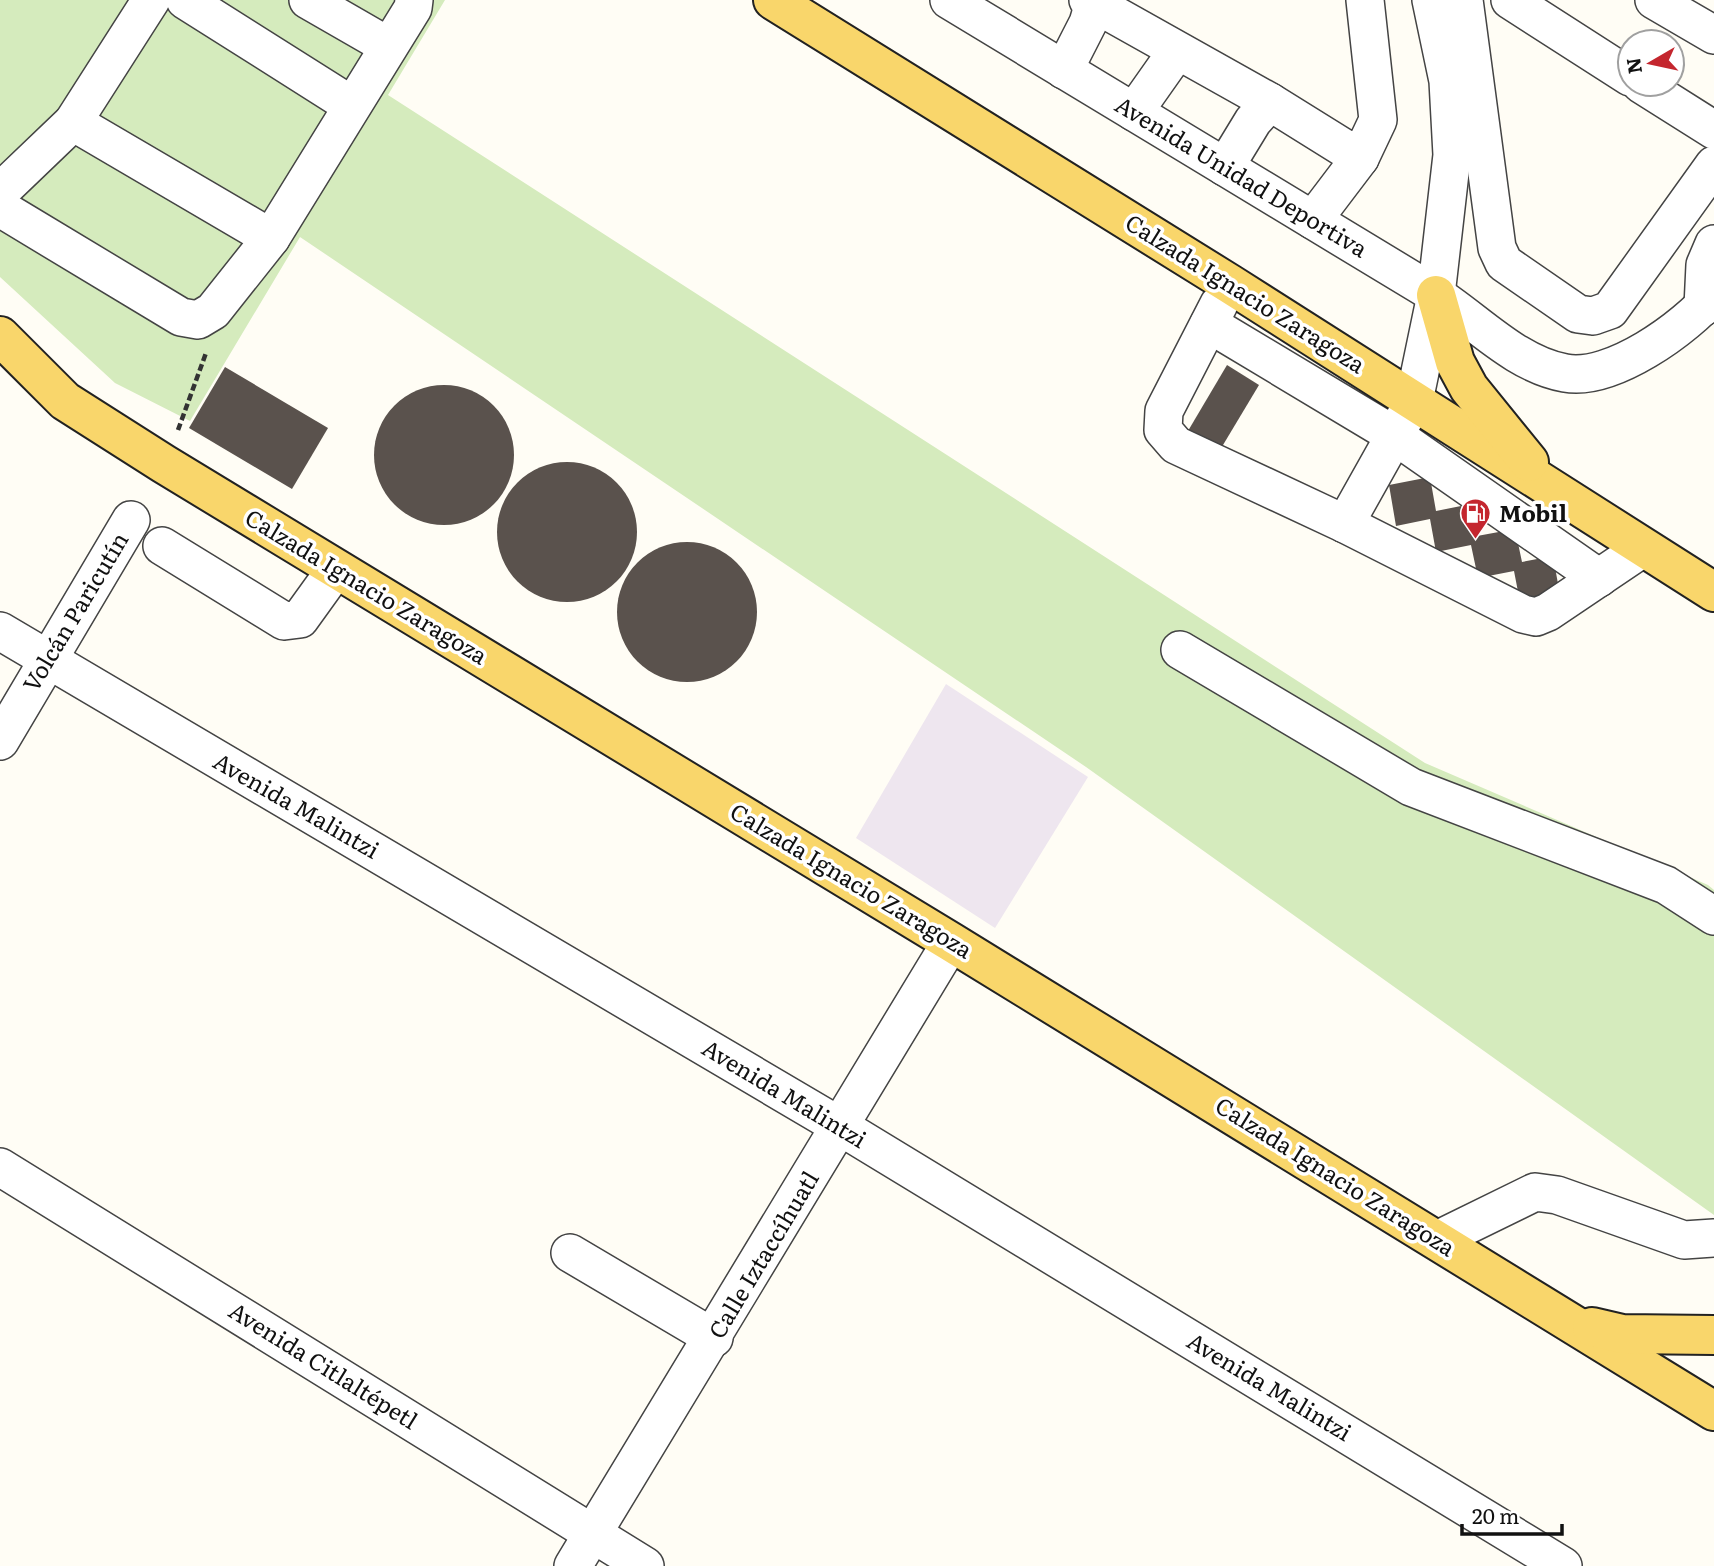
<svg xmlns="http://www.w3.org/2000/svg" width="1714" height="1566" font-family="Literata,serif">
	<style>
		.industrial { fill: #eee6ef }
		.green { fill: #d5ebbd }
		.building { fill: #5a524d }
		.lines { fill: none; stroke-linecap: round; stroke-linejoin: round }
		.minor-casing { stroke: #444; stroke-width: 40 }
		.major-casing { stroke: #222; stroke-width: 42 }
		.path { stroke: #333; stroke-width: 4.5; stroke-dasharray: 7 3.5; stroke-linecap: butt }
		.minor { stroke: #fff; stroke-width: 37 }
		.major { stroke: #f9d66b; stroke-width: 38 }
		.labels { text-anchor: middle; stroke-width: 7; stroke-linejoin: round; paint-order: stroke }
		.street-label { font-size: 23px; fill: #111; stroke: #fff }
		.poi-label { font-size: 23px; font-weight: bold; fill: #111; stroke: #fff; text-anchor: start }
	</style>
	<rect width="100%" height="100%" fill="#fffdf5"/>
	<path class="industrial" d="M 946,684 L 1088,777 L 995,928 L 856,838 Z"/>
	<path class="green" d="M 0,0 L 445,0 L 388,95 L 1425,763 L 1708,885 L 1714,890 L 1714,1215 L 1086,767 L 300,237 L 190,421 L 115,383 L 0,277 Z"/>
	<g class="building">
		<path d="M 1227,365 L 1259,385 L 1217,455 L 1185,436 Z"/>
		<path d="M 225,367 L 328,428 L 292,489 L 189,428 Z"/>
		<circle cx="444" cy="455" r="70"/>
		<circle cx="567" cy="532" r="70"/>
		<path d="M 1430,477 L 1436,511 L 1471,504 L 1477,536 L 1515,529 L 1522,562 L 1553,556 L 1560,595 L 1520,602 L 1514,571 L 1478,578 L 1471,545 L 1436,552 L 1430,519 L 1396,526 L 1389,485 Z"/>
		<circle cx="687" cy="612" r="70"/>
	</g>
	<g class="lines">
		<defs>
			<g id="minor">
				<path d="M 185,0 L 351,105"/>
				<path d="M 308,0 L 388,46"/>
				<path d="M 949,0 C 1109,97 1270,194 1430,291 C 1473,317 1514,364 1565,373 C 1611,382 1686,328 1714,294"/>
				<path d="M 1088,0 L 1270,102 L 1360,158 L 1378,120 L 1365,0"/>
				<path d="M 1431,0 L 1448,81 L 1452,155 L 1436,295 L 1414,401 L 1345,524 L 1523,614 L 1536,617 L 1548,612 L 1643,548"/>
				<path d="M 1464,0 L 1497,248 L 1504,263 L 1578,314 L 1593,316 L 1610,310 L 1714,165"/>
				<path d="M 1510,0 L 1630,77"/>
				<path d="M 1654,0 L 1714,35"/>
				<path d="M 1064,70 L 1088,23 L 1094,3"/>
				<path d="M 1641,84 L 1714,130"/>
				<path d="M 1134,112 L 1177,51"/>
				<path d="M 73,122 L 271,238"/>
				<path d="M 1225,167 L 1253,121 L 1270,102"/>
				<path d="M 0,192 L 73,122 L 151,0"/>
				<path d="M 0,208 L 181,317 L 198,320 L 213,311 L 271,238 L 413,8 L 414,0"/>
				<path d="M 1313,220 L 1360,158"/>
				<path d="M 1219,304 L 1164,411 L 1163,430 L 1176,445 L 1345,524"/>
				<path d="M 1703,307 L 1705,265 L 1714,244"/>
				<path d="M 1209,324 L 1394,435 L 1599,578"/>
				<path d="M 162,546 L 284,621 L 300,619 L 336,569"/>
				<path d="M 0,631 L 841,1127 L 1563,1566"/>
				<path d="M 1180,650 L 1411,787 L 1666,885 L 1714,916"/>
				<path d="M 0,741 L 131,520"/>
				<path d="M 0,1167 L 645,1566"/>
				<path d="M 1437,1240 L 1535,1192 L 1557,1195 L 1684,1240 L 1714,1238"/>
				<path d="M 570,1253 L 714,1338"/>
				<path d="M 573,1566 L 951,942"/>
			</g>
			<g id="major">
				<path d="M 773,0 L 1230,284 L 1714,592"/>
				<path d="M 1436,295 L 1455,362 L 1469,388 L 1529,462"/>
				<path d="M 0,336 L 65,401 L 164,464 L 951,942 L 1714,1411"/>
				<path d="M 1592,1327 L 1622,1334 L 1714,1335"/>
			</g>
		</defs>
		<use href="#minor" class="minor-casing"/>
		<use href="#major" class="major-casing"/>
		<path class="path" d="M 178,430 L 206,353"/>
		<use href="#minor" class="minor"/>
		<use href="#major" class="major"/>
	</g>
	<defs>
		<symbol id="fuel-pin" viewBox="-11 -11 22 30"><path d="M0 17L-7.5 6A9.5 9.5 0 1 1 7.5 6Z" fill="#c4262e" stroke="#fff"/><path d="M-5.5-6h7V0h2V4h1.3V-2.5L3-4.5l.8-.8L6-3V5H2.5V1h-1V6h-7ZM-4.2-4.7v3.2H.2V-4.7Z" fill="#fff"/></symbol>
	</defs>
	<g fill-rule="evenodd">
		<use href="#fuel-pin" x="1458" y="496" width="35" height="47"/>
	</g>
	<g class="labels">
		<g class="street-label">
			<text transform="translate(1241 177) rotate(31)" y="8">Avenida Unidad Deportiva</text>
			<text transform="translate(1245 294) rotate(32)" y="8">Calzada Ignacio Zaragoza</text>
			<text transform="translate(366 587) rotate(31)" y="8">Calzada Ignacio Zaragoza</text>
			<text transform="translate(76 612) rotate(-59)" y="8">Volcán Paricutín</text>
			<text transform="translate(296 806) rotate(30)" y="8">Avenida Malintzi</text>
			<text transform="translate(851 881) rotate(31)" y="8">Calzada Ignacio Zaragoza</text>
			<text transform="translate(784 1094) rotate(31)" y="8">Avenida Malintzi</text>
			<text transform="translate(1335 1177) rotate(32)" y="8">Calzada Ignacio Zaragoza</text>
			<text transform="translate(764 1255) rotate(-59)" y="8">Calle Iztaccíhuatl</text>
			<text transform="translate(323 1366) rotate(32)" y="8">Avenida Citlaltépetl</text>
			<text transform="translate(1269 1387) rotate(31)" y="8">Avenida Malintzi</text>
		</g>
		<g class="poi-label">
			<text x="1499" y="522">Mobil</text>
		</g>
	</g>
	<g transform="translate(1651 63) rotate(261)"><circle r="33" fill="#ffffff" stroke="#a0a0a0" stroke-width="2"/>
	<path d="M0-5L12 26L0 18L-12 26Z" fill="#c4262e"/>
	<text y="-10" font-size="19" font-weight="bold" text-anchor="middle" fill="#111111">N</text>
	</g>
	<path d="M1462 1524v10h100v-10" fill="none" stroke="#111111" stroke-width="3.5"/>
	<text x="1472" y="1524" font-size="21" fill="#111111" stroke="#ffffff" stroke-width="5" paint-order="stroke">20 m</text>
</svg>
